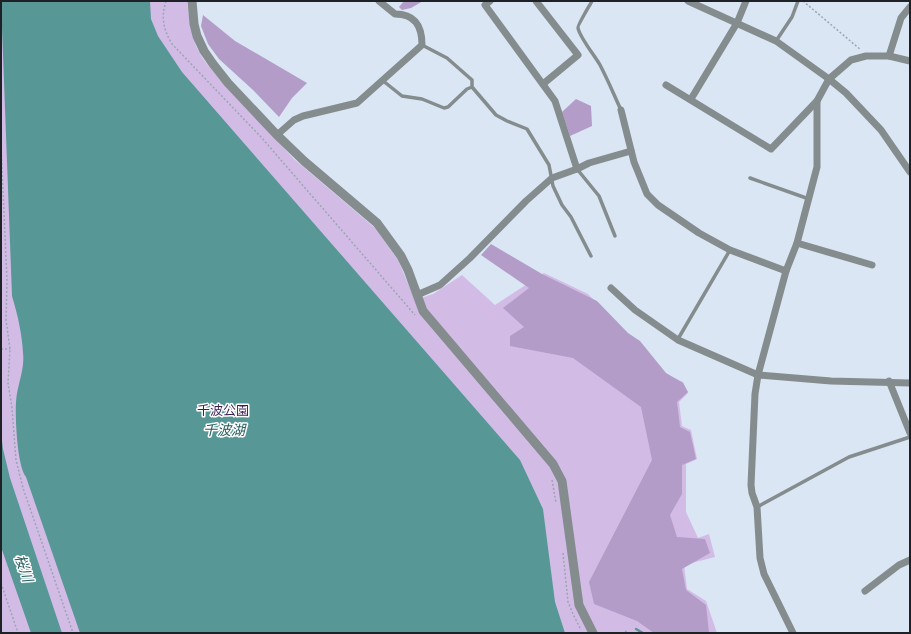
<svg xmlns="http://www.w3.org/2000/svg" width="911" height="634" font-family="'Varela Round','Noto Sans JP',sans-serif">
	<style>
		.green { fill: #d2bce6 }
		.forest { fill: #b39cc7 }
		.water { fill: #579896 }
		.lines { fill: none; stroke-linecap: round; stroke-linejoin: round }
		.stream { stroke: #579896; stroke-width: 2.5 }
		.path { stroke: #9ba5b0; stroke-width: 1.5; stroke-dasharray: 2 2; stroke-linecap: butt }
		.service { stroke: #848c8e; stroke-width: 3.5 }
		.minor { stroke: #848c8e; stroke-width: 7 }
		.tertiary { stroke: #848c8e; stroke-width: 9 }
		.labels { text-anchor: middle; stroke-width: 3; stroke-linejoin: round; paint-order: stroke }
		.park-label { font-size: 13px; fill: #3d1e54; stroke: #fff }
		.water-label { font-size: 14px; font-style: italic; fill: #245c5b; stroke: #fff }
	</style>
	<rect width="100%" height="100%" fill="#dae6f4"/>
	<path class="green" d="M 1,1 L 187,1 L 190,25 L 196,46 L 203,59 L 220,80 L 294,159 L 375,228 L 398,260 L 415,300 L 433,294 L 462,275 L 495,305 L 544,273 L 588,294 L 666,374 L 683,382 L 688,393 L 679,402 L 682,426 L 691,430 L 697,459 L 686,464 L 686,512 L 698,538 L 709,534 L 715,557 L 684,565 L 687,589 L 706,601 L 717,633 L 1,633 Z"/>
	<g class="forest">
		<path d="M 404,1 L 423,1 L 411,8 L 402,10 L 399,7 Z"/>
		<path d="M 203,15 L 235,41 L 307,83 L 292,98 L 279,117 L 253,90 L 219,59 L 208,44 L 201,26 Z"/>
		<path d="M 576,99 L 591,106 L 592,126 L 570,136 L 562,112 Z"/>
		<path d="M 491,244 L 542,274 L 597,301 L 628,333 L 640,341 L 666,373 L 683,383 L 688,392 L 677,402 L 680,427 L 690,432 L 696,459 L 682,465 L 682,494 L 670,515 L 677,537 L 705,539 L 710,553 L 682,569 L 686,590 L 706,605 L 709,633 L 654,633 L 637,621 L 594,604 L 589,582 L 652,460 L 641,407 L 573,358 L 510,346 L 510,336 L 524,327 L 503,308 L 529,288 L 481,255 Z"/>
	</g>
	<g class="water">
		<path d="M 1,1 L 150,1 L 151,19 L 158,36 L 182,72 L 520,460 L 543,509 L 555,602 L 565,633 L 80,633 L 26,477 C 17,466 15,416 16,402 C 17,385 25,370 23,353 C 22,334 18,316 12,296 Z"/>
		<path d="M 1,432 L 3,449 L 10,478 L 62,633 L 31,633 L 1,547 Z"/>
	</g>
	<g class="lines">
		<path class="stream" d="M 636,629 L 643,633"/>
		<g class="path">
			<path d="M 166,1 C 161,17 163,29 172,44 L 261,137 L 415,315"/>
			<path d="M 803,1 L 861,50"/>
			<path d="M 1,147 L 7,280 L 6,320 L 10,349 L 8,383 L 12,408 L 16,460 L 23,488 L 73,633"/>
			<path d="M 1,349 L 10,349"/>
			<path d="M 552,480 L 556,503"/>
			<path d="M 563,553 L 568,602 L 573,614 L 581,630"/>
			<path d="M 1,583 L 18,633"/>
			<path d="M 625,631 L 629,633"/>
		</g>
		<g class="service">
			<path d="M 592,1 C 590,5 577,26 578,28 C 580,38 595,56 600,65 C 608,80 614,95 621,110"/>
			<path d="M 776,41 L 792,17 L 798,1"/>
			<path d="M 422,45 L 447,58 L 472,80 L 472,87 L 496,115 L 507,121 L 527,129 L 549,165 L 553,186 L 562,205 L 571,217 L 591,256"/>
			<path d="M 382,80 L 402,96 L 422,99 L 444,108 L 448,107 L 467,89 L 472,87"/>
			<path d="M 577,169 L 599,196 L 615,236"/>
			<path d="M 750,178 L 809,199"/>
			<path d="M 678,339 L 730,250"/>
			<path d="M 757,507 L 849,457 L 910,437"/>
		</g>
		<g class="minor">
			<path d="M 490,1 L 485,5 L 555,101 L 577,169"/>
			<path d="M 536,1 L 578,55 L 543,84"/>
			<path d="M 688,1 L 776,41 L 829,79 L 846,93 L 881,130 L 910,172"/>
			<path d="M 889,56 L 901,18 L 910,7"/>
			<path d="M 666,85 L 771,149 L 817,101 L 829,79 L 851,60 L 866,56 L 889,56 L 910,61"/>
			<path d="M 691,99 L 737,23 L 746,1"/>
			<path d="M 621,110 L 634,162 L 647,194 L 658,205 L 699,233 L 730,250 L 786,271"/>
			<path d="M 277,135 L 294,120 L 303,116 L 357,103 L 422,45 C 422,26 415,14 395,14 L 379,1"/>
			<path d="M 797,243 L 872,265"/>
			<path d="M 611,288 L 635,310 L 678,340 L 758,375 L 831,381 L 910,383"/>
			<path d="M 417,295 L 440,285 L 470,258 L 526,201 L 552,178 L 577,169 L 589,163 L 631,151"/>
			<path d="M 889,381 L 910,433"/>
			<path d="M 865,591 L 899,565 L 910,560"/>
			<path d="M 793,633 L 764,574 L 760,558 L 757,507 L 752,493 L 751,485 L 755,394 L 758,375 L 786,271 L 797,243 L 817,167 L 817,101"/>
		</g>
		<path class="tertiary" d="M 192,1 L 194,24 L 197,36 L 204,51 L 213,64 L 228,83 L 277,135 L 304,161 L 377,223 L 401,256 L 408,270 L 423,311 L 553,464 L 562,481 L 579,605 L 593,633"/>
	</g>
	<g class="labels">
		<g class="park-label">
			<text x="223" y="415">千波公園</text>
		</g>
		<g class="water-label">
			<text x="224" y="435">千波湖</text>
			<text transform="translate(24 568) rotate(71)" y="5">桜川</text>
		</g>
	</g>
	<rect width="911" height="634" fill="none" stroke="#1e2227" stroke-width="4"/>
</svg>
